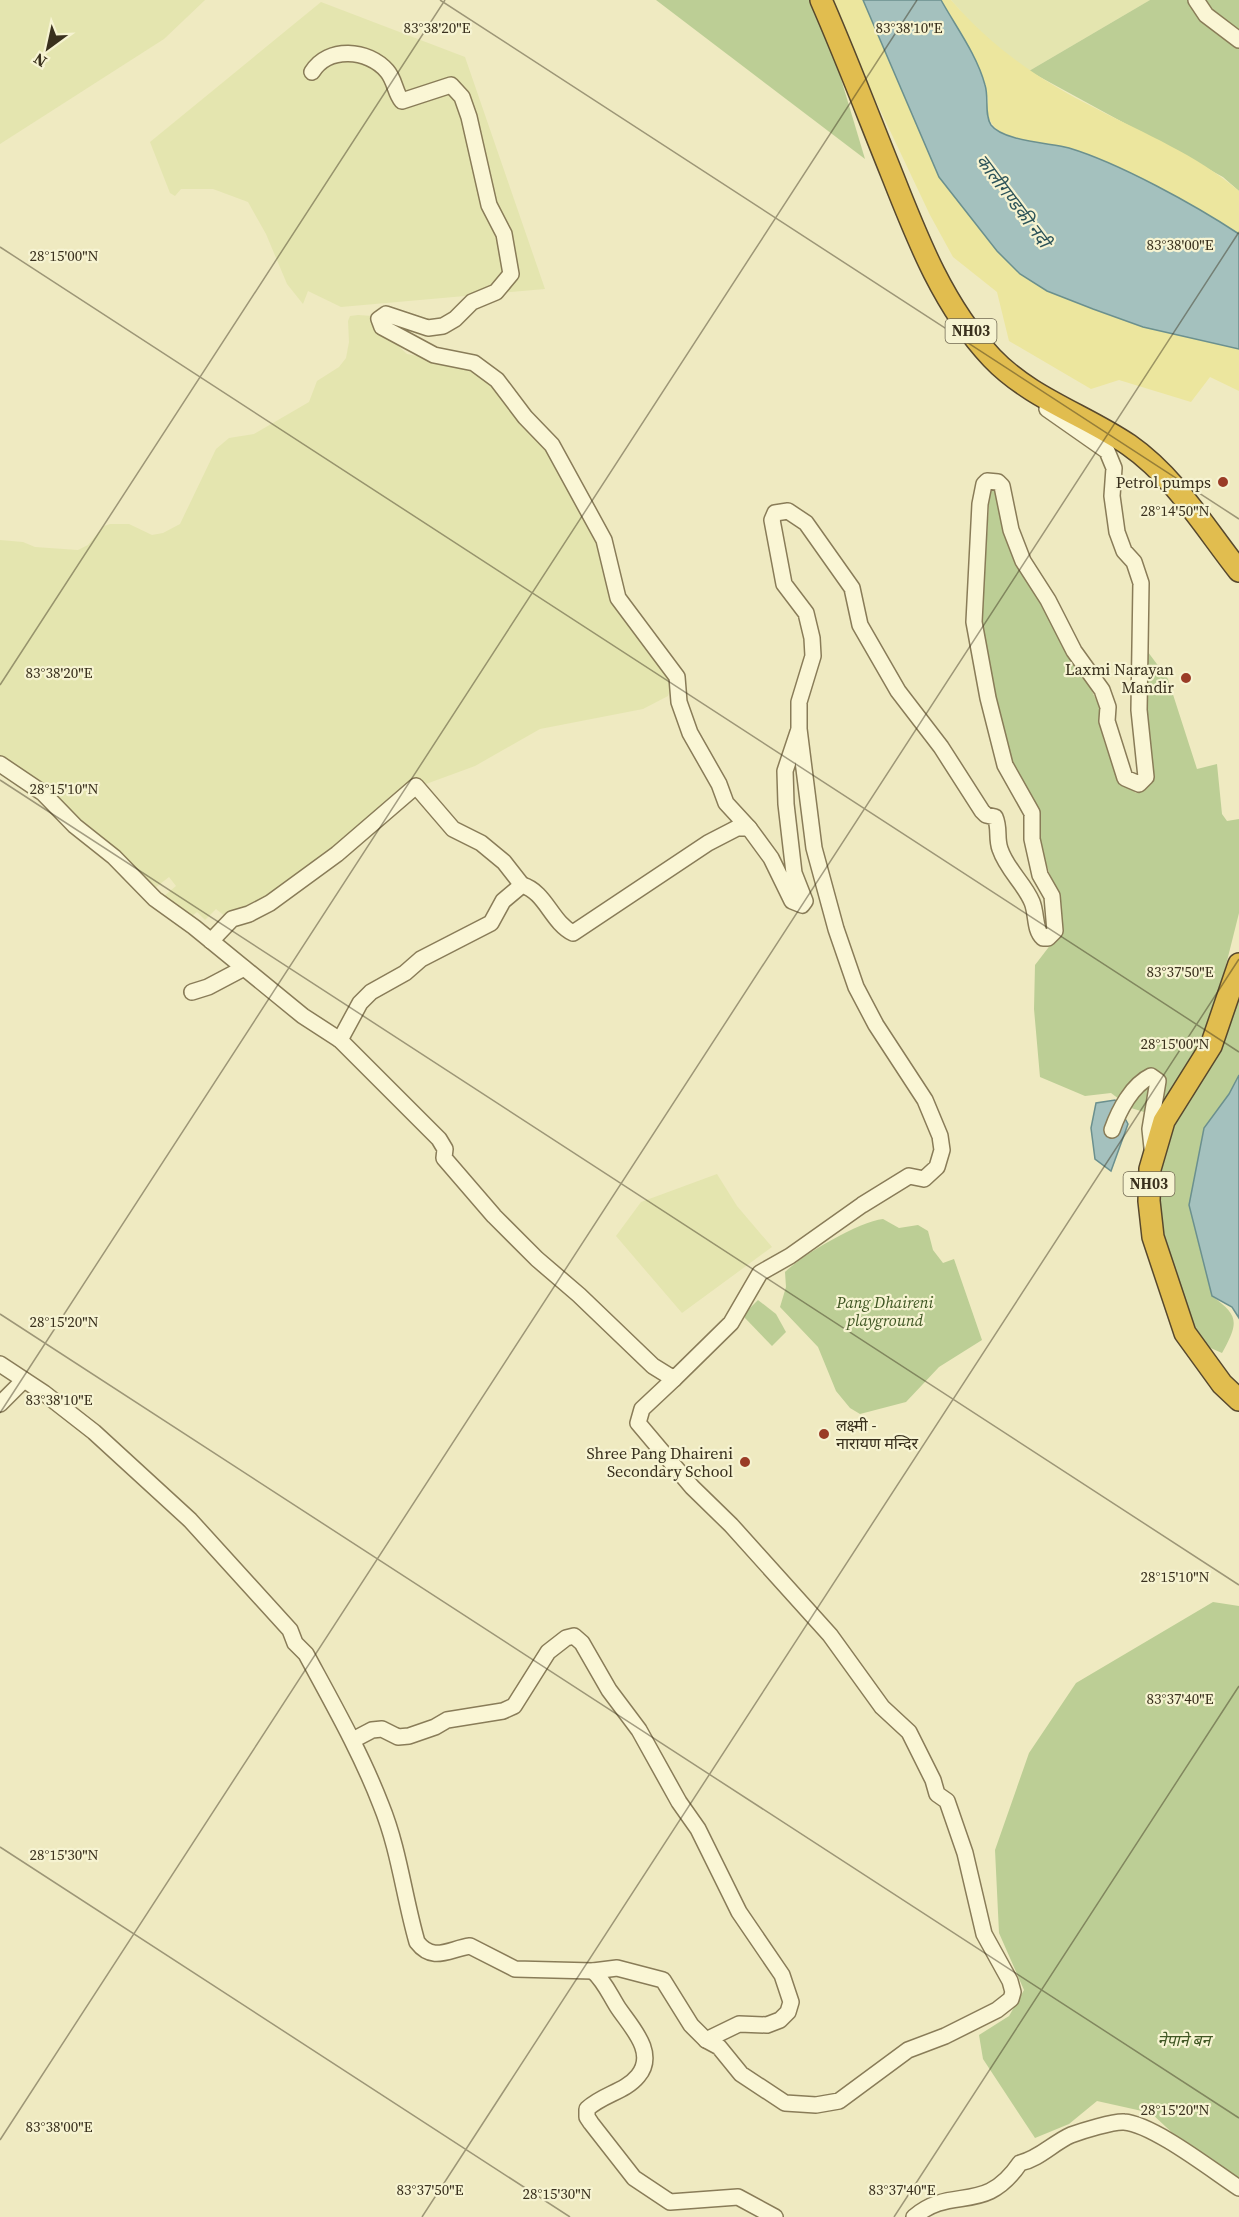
<svg xmlns="http://www.w3.org/2000/svg" width="1239" height="2217" font-family="'Source Serif 4','Noto Sans Devanagari',serif">
	<style>
		.farmland { fill: #e4e5af }
		.green { fill: #bcce95 }
		.sand { fill: #ece69e }
		.water { fill: #a4c1be; stroke: #6b908e; stroke-width: 1.5 }
		.lines { fill: none; stroke-linecap: round; stroke-linejoin: round }
		.minor-casing { stroke: #897c58; stroke-width: 18 }
		.highway-casing { stroke: #57482d; stroke-width: 24 }
		.minor { stroke: #faf6d5; stroke-width: 15 }
		.highway { stroke: #e1bd4f; stroke-width: 21 }
		.ticks { fill: none; stroke: #39301d; stroke-width: 1.5; stroke-opacity: 0.45 }
		.poi-dot { fill: #9a3c26; stroke: #f6f3d1; stroke-width: 2 }
		.labels { text-anchor: middle; stroke-width: 4.5; stroke-linejoin: round; paint-order: stroke }
		.shield { fill: #f6f3d1; stroke: #726a53; stroke-width: 1.5 }
		.shield-label { font-size: 15px; font-weight: bold; fill: #39301d }
		.poi-label { font-size: 16px; fill: #39301d; stroke: #f6f3d1; text-anchor: end }
		.park-label { font-size: 16px; font-style: italic; fill: #3f5623; stroke: #f6f3d1 }
		.water-label { font-size: 18px; font-style: italic; fill: #2c5359; stroke: #f6f3d1 }
		.ticks-label { font-size: 15px; text-anchor: middle; fill: #39301d; stroke: #f6f3d1; stroke-width: 4.5; stroke-linejoin: round; paint-order: stroke }
	</style>
	<rect width="100%" height="100%" fill="#efeac1"/>
	<g class="farmland">
		<path d="M 0,0 L 205,0 L 164,39 L 0,144 Z"/>
		<path d="M 951,0 L 1150,0 L 1029,71 L 980,33 Z"/>
		<path d="M 321,2 L 465,57 L 545,289 L 341,307 L 308,291 L 303,304 L 287,284 L 266,234 L 248,202 L 213,189 L 181,189 L 175,196 L 170,193 L 150,142 Z"/>
		<path d="M 358,315 L 373,316 L 380,329 L 407,354 L 468,366 L 486,377 L 513,414 L 543,443 L 601,548 L 616,608 L 630,629 L 648,644 L 672,684 L 668,696 L 643,709 L 540,729 L 475,766 L 426,784 L 417,780 L 352,836 L 255,906 L 226,917 L 216,909 L 205,920 L 197,912 L 191,917 L 163,897 L 176,886 L 169,877 L 155,888 L 146,884 L 0,760 L 0,540 L 23,542 L 35,547 L 78,550 L 88,545 L 104,526 L 110,524 L 129,524 L 152,535 L 163,533 L 180,524 L 216,449 L 229,438 L 254,434 L 309,402 L 317,381 L 339,367 L 346,358 L 349,342 L 348,321 L 350,316 Z"/>
		<path d="M 717,1174 L 737,1206 L 772,1247 L 682,1313 L 616,1236 L 641,1202 Z"/>
	</g>
	<g class="green">
		<path d="M 656,0 L 811,0 L 833,52 L 865,159 Z"/>
		<path d="M 1150,0 L 1239,0 L 1239,191 L 1223,177 L 1029,71 Z"/>
		<path d="M 990,489 L 995,489 L 1101,710 L 1103,738 L 1117,779 L 1136,793 L 1151,783 L 1145,648 L 1168,679 L 1197,769 L 1217,764 L 1222,814 L 1227,821 L 1239,819 L 1239,913 L 1220,989 L 1202,1040 L 1157,1116 L 1131,1108 L 1111,1093 L 1085,1096 L 1040,1077 L 1034,1009 L 1035,965 L 1061,931 L 1062,910 L 1039,843 L 1040,813 L 1015,770 L 1006,742 L 981,627 Z"/>
		<path d="M 1239,997 L 1239,1075 L 1229,1094 L 1204,1128 L 1189,1205 L 1212,1296 C 1239,1316 1239,1322 1222,1353 L 1197,1342 L 1166,1256 L 1156,1179 L 1167,1135 L 1219,1054 L 1235,1001 Z"/>
		<path d="M 883,1219 L 899,1228 L 918,1225 L 928,1231 L 933,1250 L 943,1263 L 954,1259 L 982,1340 L 939,1367 L 906,1402 L 860,1414 L 850,1408 L 836,1391 L 818,1347 L 780,1307 L 786,1287 L 785,1272 C 802,1255 860,1221 883,1219 Z"/>
		<path d="M 758,1300 L 776,1314 L 786,1332 L 772,1346 L 745,1318 L 744,1314 Z"/>
		<path d="M 1213,1602 L 1239,1606 L 1239,2187 L 1215,2162 L 1180,2140 L 1151,2113 L 1097,2101 L 1069,2124 L 1035,2138 L 983,2059 L 979,2035 L 1009,2016 L 1024,1990 L 999,1933 L 995,1850 L 1029,1753 L 1076,1683 Z"/>
	</g>
	<g class="sand">
		<path d="M 828,0 L 863,0 L 939,177 L 997,251 L 1020,274 L 1239,349 L 1239,391 L 1210,377 L 1191,402 L 1119,380 L 1091,389 L 1009,341 L 997,292 L 953,257 L 930,215 Z"/>
		<path d="M 941,0 L 951,0 C 994,49 1039,80 1097,109 C 1145,134 1197,155 1239,191 L 1239,234 C 1192,203 1124,167 1070,149 C 1048,141 1018,144 999,131 C 987,122 987,112 988,98 Z"/>
	</g>
	<g class="water">
		<path d="M 863,0 L 941,0 C 956,27 977,55 985,85 C 989,97 984,114 991,125 C 1003,141 1049,143 1069,148 C 1119,163 1195,205 1239,234 L 1239,349 L 1143,327 L 1093,309 L 1047,291 L 1020,274 L 997,251 L 939,177 Z"/>
		<path d="M 1239,1075 L 1239,1318 L 1232,1307 L 1212,1296 L 1189,1205 L 1204,1128 L 1229,1094 Z"/>
		<path d="M 1115,1100 L 1128,1124 L 1111,1171 L 1095,1159 L 1091,1128 L 1096,1103 Z"/>
	</g>
	<g class="lines">
		<defs>
			<g id="minor">
				<path d="M 1196,0 L 1206,15 L 1239,40"/>
				<path d="M 312,72 C 328,46 368,49 387,71 C 395,80 395,93 402,101 L 451,85 L 462,97 L 469,117 L 489,205 L 504,234 L 511,274 L 496,292 L 472,302 L 455,319 L 443,326 L 428,328 L 386,314 L 379,319 L 382,327 L 434,355 L 474,363 L 497,380 L 525,417 L 552,445 L 604,540 L 618,598 L 677,677 L 679,702 L 690,733 L 719,784 L 726,803 L 749,828 L 737,828 L 708,843 L 573,933 C 551,922 546,892 522,885 L 503,901 L 491,923 L 421,959 L 405,973 L 371,992 L 360,1003 L 340,1040"/>
				<path d="M 0,764 L 43,793 L 75,826 L 114,857 L 155,899 L 194,927 L 303,1016 L 340,1040 L 439,1139 L 445,1149 L 444,1158 L 494,1216 L 537,1259 L 579,1295 L 653,1366 L 674,1379 L 731,1323 L 760,1273 L 790,1256 L 862,1205 L 909,1176 L 924,1179 L 937,1167 L 942,1150 L 940,1136 L 925,1100 L 876,1025 L 856,987 L 836,929 L 814,848 L 799,729 L 799,702 L 813,656 L 812,638 L 806,613 L 784,584 L 772,520 L 775,513 L 788,511 L 806,523 L 852,588 L 860,625 L 898,691 L 941,747 L 982,811 L 986,815 L 995,817 C 1000,828 996,838 1000,849 C 1007,870 1024,883 1032,902 C 1037,914 1034,930 1043,938 L 1048,938 L 1055,931 L 1052,896 L 1040,875 L 1032,839 L 1032,813 L 1005,765 L 988,698 L 974,622 L 980,504 L 984,484 L 987,481 L 998,482 L 1002,486 L 1011,530 L 1023,561 L 1048,600 L 1074,651 L 1102,690 L 1108,707 L 1107,721 L 1125,778 L 1139,784 L 1146,777 L 1139,710 L 1141,583 L 1134,562 L 1124,551 L 1117,532 L 1112,496 L 1114,468 L 1107,451 L 1047,409"/>
				<path d="M 749,828 L 771,858 L 792,901 L 802,905 L 805,901 L 794,873 L 786,804 L 785,771 L 798,732"/>
				<path d="M 211,941 L 232,919 L 249,914 L 270,903 L 337,854 L 416,786 L 453,829 L 481,843 L 504,862 L 522,885"/>
				<path d="M 192,992 L 208,987 L 244,968"/>
				<path d="M 1112,1130 C 1119,1110 1132,1085 1151,1076 L 1158,1081 L 1150,1129 L 1152,1148"/>
				<path d="M 0,1364 L 44,1393 L 94,1432 L 190,1520 L 290,1630 L 295,1643 L 306,1654 C 333,1704 361,1753 381,1805 C 399,1849 404,1897 417,1942 C 433,1963 449,1949 470,1946 L 515,1969 L 593,1971 L 617,1968 L 663,1980 L 691,2025 L 706,2040 L 719,2047 L 741,2074 L 785,2103 L 816,2105 L 839,2101 L 908,2050 L 945,2036 L 997,2010 L 1011,1999 L 1013,1992 L 1010,1981 L 984,1934 L 965,1853 L 947,1801 L 937,1794 L 933,1780 L 909,1732 L 882,1707 L 830,1635 L 731,1525 L 692,1487 L 638,1423 L 642,1409 L 674,1379"/>
				<path d="M 0,1404 L 24,1380"/>
				<path d="M 353,1740 L 372,1730 L 382,1729 L 398,1737 L 409,1736 L 435,1727 L 447,1720 L 503,1711 L 514,1706 L 548,1652 L 566,1638 L 574,1636 L 582,1643 L 609,1690 L 639,1730 L 679,1802 L 698,1829 L 739,1912 L 782,1975 L 791,2002 L 788,2012 L 780,2020 L 767,2025 L 739,2024 L 706,2040"/>
				<path d="M 593,1971 C 604,1981 609,1993 617,2006 C 629,2025 658,2052 638,2076 C 625,2092 603,2094 587,2109 L 587,2117 L 591,2123 L 634,2178 L 670,2202 L 738,2197 L 775,2217"/>
				<path d="M 914,2217 C 953,2184 984,2216 1020,2163 C 1039,2159 1053,2143 1071,2135 C 1082,2131 1114,2121 1124,2122 C 1153,2124 1213,2171 1239,2188"/>
			</g>
			<g id="highway">
				<path d="M 821,0 C 846,57 868,115 891,172 C 917,238 943,306 992,358 C 1030,398 1085,415 1129,445 C 1175,477 1205,528 1239,571"/>
				<path d="M 1239,964 L 1211,1046 L 1164,1121 L 1150,1169 L 1149,1201 L 1153,1237 L 1185,1333 L 1222,1384 L 1239,1400"/>
			</g>
		</defs>
		<use href="#minor" class="minor-casing"/>
		<use href="#highway" class="highway-casing"/>
		<use href="#minor" class="minor"/>
		<use href="#highway" class="highway"/>
	</g>
	<path class="ticks" d="M 440,0 L 1239,519M 0,247 L 1239,1052M 0,685 L 445,0M 0,780 L 1239,1585M 0,1314 L 1239,2118M 0,1413 L 917,0M 0,1847 L 570,2217M 0,2140 L 1239,232M 422,2217 L 1239,959M 894,2217 L 1239,1686"/>
	<g class="poi-dot">
		<circle cx="1223" cy="482" r="6"/>
		<circle cx="1186" cy="678" r="6"/>
		<circle cx="824" cy="1434" r="6"/>
		<circle cx="745" cy="1462" r="6"/>
	</g>
	<g class="labels">
		<g class="shield">
			<rect x="945.5" y="319" width="51" height="24" rx="4.5"/>
			<rect x="1123.5" y="1172" width="51" height="24" rx="4.5"/>
		</g>
		<g class="shield-label">
			<text x="971" y="336">NH03</text>
			<text x="1149" y="1189">NH03</text>
		</g>
		<g class="poi-label">
			<text x="1211" y="488">Petrol pumps</text>
			<text x="1174" y="675">Laxmi Narayan<tspan x="1174" dy="18">Mandir</tspan></text>
			<text x="836" y="1431" text-anchor="start">लक्ष्मी -<tspan x="836" dy="18">नारायण मन्दिर</tspan></text>
			<text x="733" y="1459">Shree Pang Dhaireni<tspan x="733" dy="18">Secondary School</tspan></text>
		</g>
		<g class="park-label">
			<text x="885" y="1308">Pang Dhaireni<tspan x="885" dy="18">playground</tspan></text>
			<text x="1184" y="2046">नेपाने बन</text>
		</g>
		<g class="water-label">
			<text transform="translate(1013 201) rotate(53)" y="6">कालीगण्डकी नदी</text>
		</g>
	</g>
	<g class="ticks-label">
		<text x="909" y="33">83°38'10"E</text>
		<text x="437" y="33">83°38'20"E</text>
		<text x="1180" y="250">83°38'00"E</text>
		<text x="64" y="261">28°15'00"N</text>
		<text x="1175" y="516">28°14'50"N</text>
		<text x="59" y="678">83°38'20"E</text>
		<text x="64" y="794">28°15'10"N</text>
		<text x="1180" y="977">83°37'50"E</text>
		<text x="1175" y="1049">28°15'00"N</text>
		<text x="64" y="1327">28°15'20"N</text>
		<text x="59" y="1405">83°38'10"E</text>
		<text x="1175" y="1582">28°15'10"N</text>
		<text x="1180" y="1704">83°37'40"E</text>
		<text x="64" y="1860">28°15'30"N</text>
		<text x="1175" y="2115">28°15'20"N</text>
		<text x="59" y="2132">83°38'00"E</text>
		<text x="430" y="2195">83°37'50"E</text>
		<text x="902" y="2195">83°37'40"E</text>
		<text x="557" y="2199">28°15'30"N</text>
	</g>
	<g transform="translate(48 48) rotate(213)" stroke="#f6f3d1" stroke-width="4.5" paint-order="stroke">
	<path d="M0-4.5L10 22L0 15L-10 22Z" fill="#39301d"/>
	<text y="-9" font-size="16" font-weight="bold" text-anchor="middle" fill="#39301d">N</text>
	</g>
</svg>
